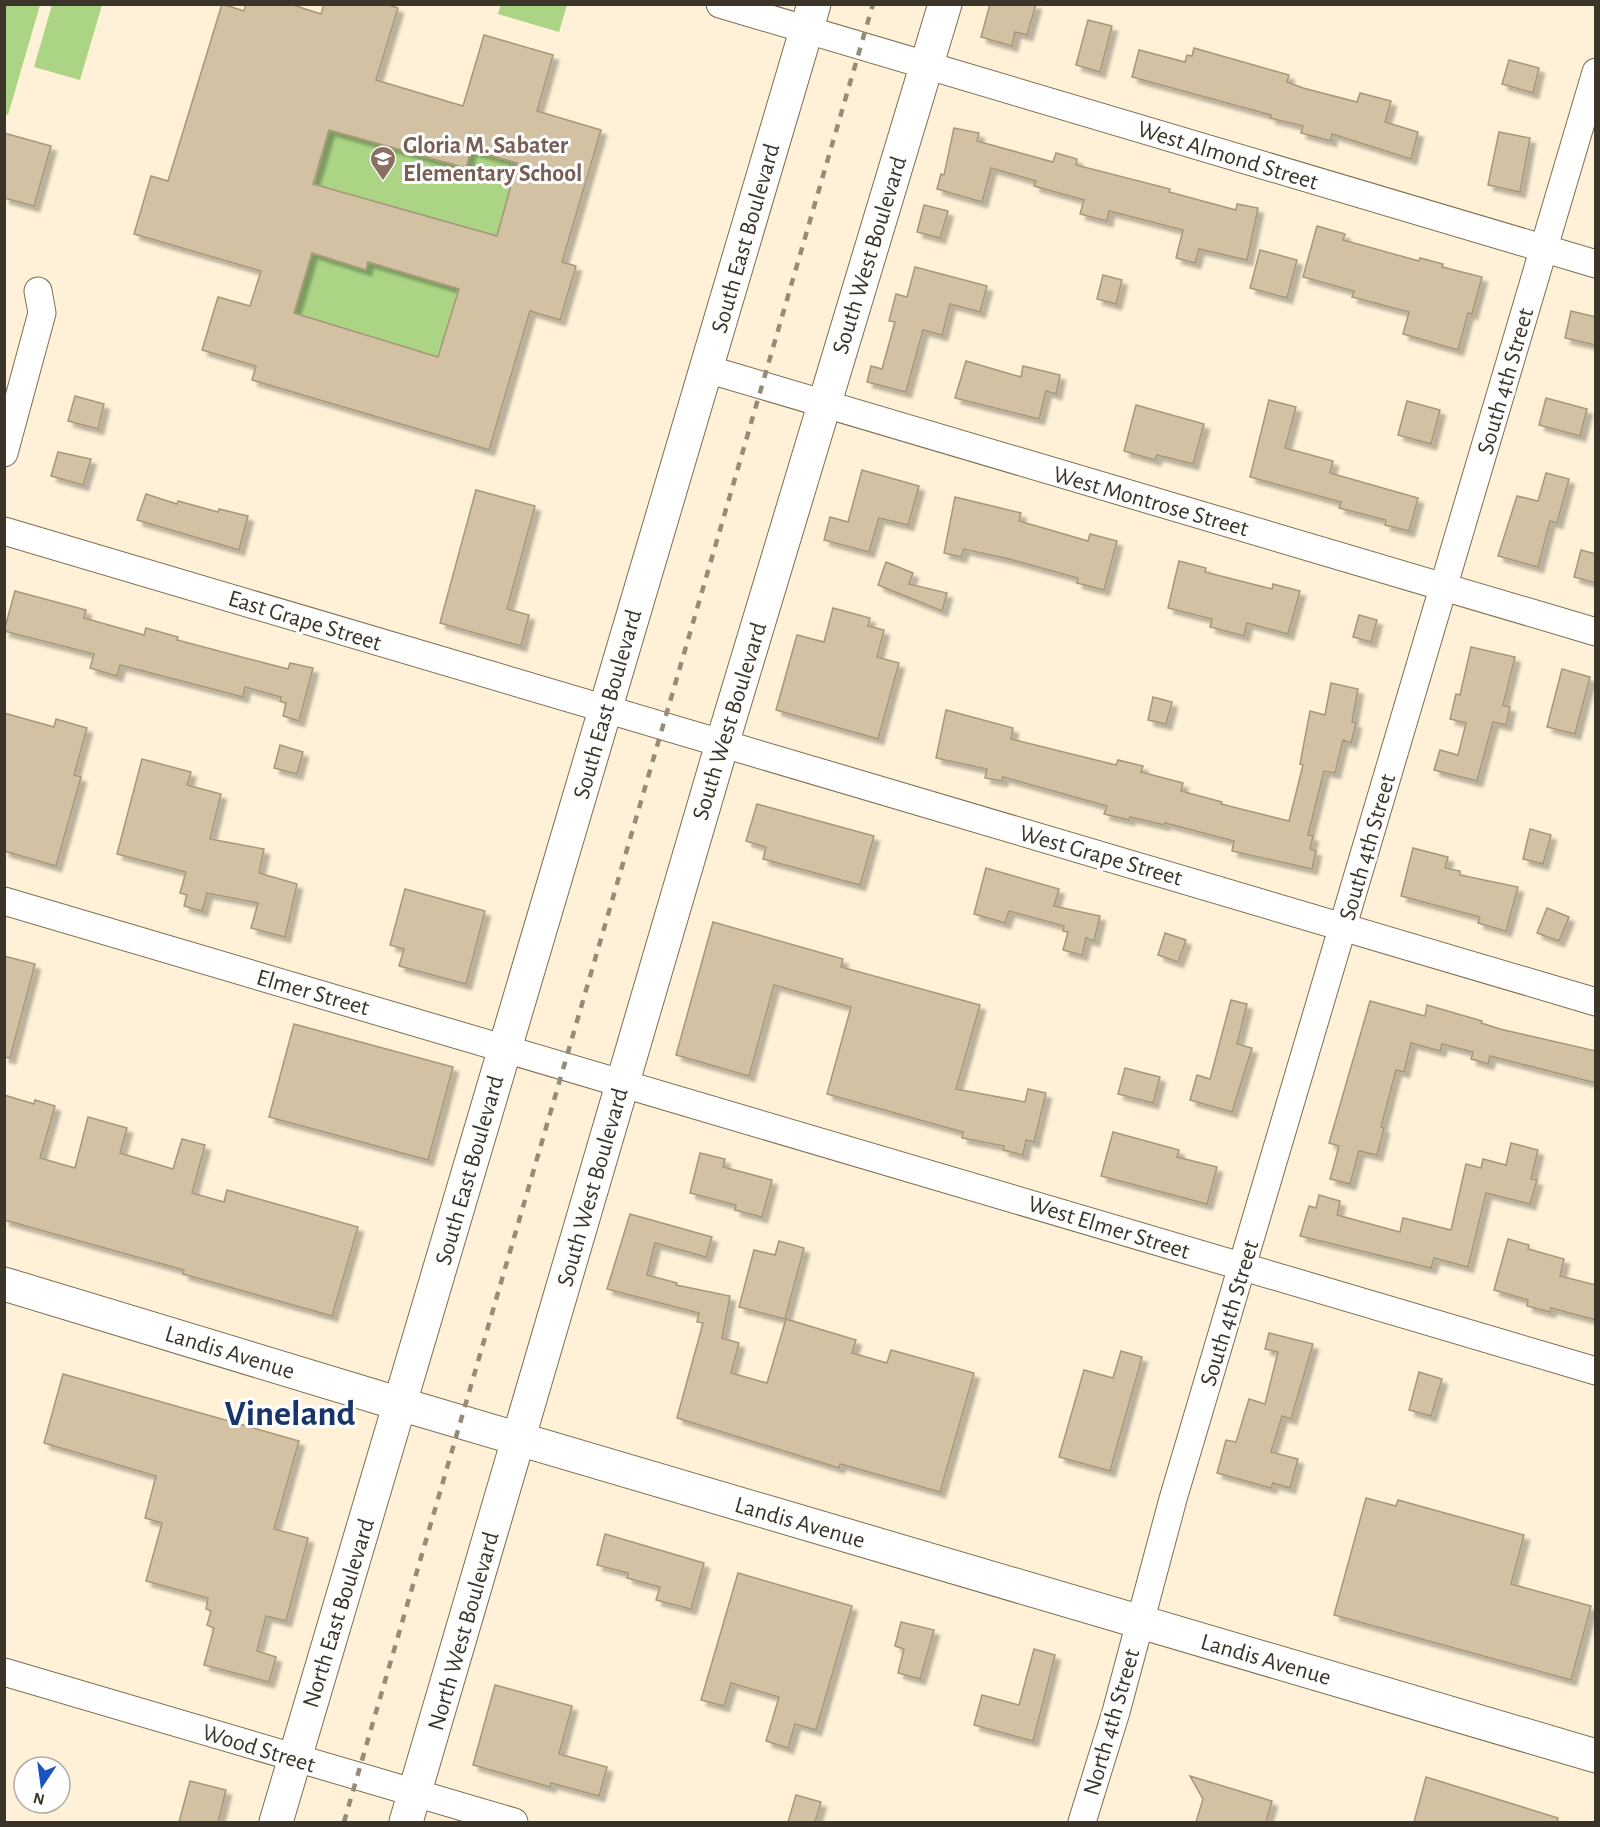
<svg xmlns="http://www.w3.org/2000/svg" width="1600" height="1827" font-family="'Alegreya Sans',sans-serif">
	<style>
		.green { fill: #abd484 }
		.building { fill: #d2c2a3; stroke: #a79779; stroke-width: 1.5; fill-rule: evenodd; filter: url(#shadow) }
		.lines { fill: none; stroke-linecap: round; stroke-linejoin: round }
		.minor-casing { stroke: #7d6e51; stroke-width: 29 }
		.major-casing { stroke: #7d6e51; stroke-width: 35 }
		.minor { stroke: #fff; stroke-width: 27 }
		.major { stroke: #fff; stroke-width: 33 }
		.rail { stroke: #958b79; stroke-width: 4.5; stroke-dasharray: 8 8; stroke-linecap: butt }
		.labels { text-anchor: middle; stroke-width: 6; stroke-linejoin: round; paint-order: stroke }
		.education-label { font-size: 24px; font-weight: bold; fill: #785e54; stroke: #fff; text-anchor: start }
		.street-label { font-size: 24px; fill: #3b3428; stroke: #fff }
		.town-label { font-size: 36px; font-weight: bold; fill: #18356b; stroke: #fff }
	</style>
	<defs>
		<filter id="shadow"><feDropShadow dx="5.5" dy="5.5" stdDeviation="1.5" flood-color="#0004"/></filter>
	</defs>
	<rect width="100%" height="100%" fill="#fef1d7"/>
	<g class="green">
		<path d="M 501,4 L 567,4 L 567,5 L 559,32 L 498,14 Z"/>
		<path d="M 4,5 L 40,5 L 8,115 L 4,114 Z"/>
		<path d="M 52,5 L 102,5 L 80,80 L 34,67 Z"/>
		<path d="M 338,98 L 347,135 L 466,168 L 475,138 L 517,163 L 497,236 L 314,185 Z"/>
		<path d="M 312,253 L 366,269 L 368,262 L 459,289 L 438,357 L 294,313 Z"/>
	</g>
	<g class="building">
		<path d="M 222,4 L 244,11 L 246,4 L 290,4 L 321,14 L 324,4 L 385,4 L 398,8 L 376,80 L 463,106 L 484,35 L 553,55 L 537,111 L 601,130 L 562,262 L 576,266 L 560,320 L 530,311 L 489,450 L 252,380 L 256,366 L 202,350 L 218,297 L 250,306 L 261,271 L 134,234 L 151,176 L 168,181 ZM 329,130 L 466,168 L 471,150 L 517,163 L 497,236 L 313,184 ZM 312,253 L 366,270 L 368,262 L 459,289 L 438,357 L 294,313 Z"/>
		<path d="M 990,4 L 1036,4 L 1027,35 L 1015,32 L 1012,46 L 981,37 Z"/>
		<path d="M 1088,20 L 1112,26 L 1100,72 L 1076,65 Z"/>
		<path d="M 1194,48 L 1289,75 L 1287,82 L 1303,88 L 1357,102 L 1360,93 L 1391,101 L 1385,122 L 1418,132 L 1411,159 L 1332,134 L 1331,141 L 1301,133 L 1303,126 L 1270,118 L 1271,115 L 1132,77 L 1139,50 L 1185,62 L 1187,55 L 1192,56 Z"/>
		<path d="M 1509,60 L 1539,68 L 1533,93 L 1502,84 Z"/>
		<path d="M 954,128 L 979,133 L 977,141 L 1053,162 L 1056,153 L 1077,159 L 1076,165 L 1170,189 L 1169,192 L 1236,210 L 1237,204 L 1258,208 L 1247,260 L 1199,249 L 1195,263 L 1176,258 L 1183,230 L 1109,211 L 1107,221 L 1080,214 L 1084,200 L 1034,186 L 1036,181 L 991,168 L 982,202 L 937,189 L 941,174 L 944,175 Z"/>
		<path d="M 1499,132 L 1530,138 L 1520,192 L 1488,185 Z"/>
		<path d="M 4,133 L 51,146 L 34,206 L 4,198 Z"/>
		<path d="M 924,205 L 948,211 L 940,238 L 917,232 Z"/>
		<path d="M 1317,226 L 1345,234 L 1343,240 L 1419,261 L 1420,258 L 1443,264 L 1442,267 L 1482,277 L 1472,314 L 1468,313 L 1458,350 L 1403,334 L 1409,312 L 1352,297 L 1354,291 L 1303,277 Z"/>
		<path d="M 1260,250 L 1297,260 L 1287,298 L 1250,288 Z"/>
		<path d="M 915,267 L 987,286 L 980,312 L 950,304 L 942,335 L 923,330 L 906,392 L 867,382 L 871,366 L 882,369 L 895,322 L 889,321 L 896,294 L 907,297 Z"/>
		<path d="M 1103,275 L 1122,280 L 1116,304 L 1097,299 Z"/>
		<path d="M 1571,311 L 1596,317 L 1596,345 L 1565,338 Z"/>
		<path d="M 966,361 L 1021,377 L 1023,366 L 1060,375 L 1056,394 L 1046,391 L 1039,419 L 955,398 Z"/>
		<path d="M 75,396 L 104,404 L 98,429 L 68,421 Z"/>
		<path d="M 1546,398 L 1587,409 L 1580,436 L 1539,425 Z"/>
		<path d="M 1269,400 L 1296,407 L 1285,448 L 1333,461 L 1330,473 L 1418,498 L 1409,531 L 1385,525 L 1386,520 L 1339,508 L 1341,502 L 1250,477 Z"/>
		<path d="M 1407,401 L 1440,410 L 1431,444 L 1398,435 Z"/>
		<path d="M 1136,405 L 1204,424 L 1193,464 L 1157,455 L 1155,460 L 1124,451 Z"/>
		<path d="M 58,452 L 91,459 L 83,485 L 51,476 Z"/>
		<path d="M 862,470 L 919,486 L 908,525 L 879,518 L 869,552 L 824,540 L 830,517 L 848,522 Z"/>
		<path d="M 1546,473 L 1569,479 L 1557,523 L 1550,521 L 1538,567 L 1498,556 L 1517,496 L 1538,501 Z"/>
		<path d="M 476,490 L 535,506 L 507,609 L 529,615 L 521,646 L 440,623 Z"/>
		<path d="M 146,494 L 177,504 L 178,501 L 218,512 L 219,509 L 248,516 L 239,550 L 137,520 Z"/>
		<path d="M 955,497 L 1021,513 L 1019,521 L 1088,541 L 1090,534 L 1117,541 L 1104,590 L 1077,583 L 1078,578 L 1009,559 L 964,549 L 961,557 L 944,553 Z"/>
		<path d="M 1581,550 L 1596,554 L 1596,583 L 1574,577 Z"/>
		<path d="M 1179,561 L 1206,568 L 1205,572 L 1272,589 L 1273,584 L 1300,591 L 1288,634 L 1247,623 L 1244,636 L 1210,627 L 1212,619 L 1168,608 Z"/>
		<path d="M 886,562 L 913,573 L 909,584 L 947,593 L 942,611 L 878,585 Z"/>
		<path d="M 15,591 L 86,610 L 84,618 L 144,635 L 146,628 L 178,637 L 177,640 L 288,669 L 290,663 L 313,668 L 299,721 L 283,716 L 286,703 L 280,701 L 281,697 L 245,687 L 243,697 L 120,665 L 117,676 L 90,668 L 94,654 L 4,631 Z"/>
		<path d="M 833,608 L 870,618 L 868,626 L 884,630 L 877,657 L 899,663 L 878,739 L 776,710 L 797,635 L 824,642 Z"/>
		<path d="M 1359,615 L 1377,620 L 1371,642 L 1353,637 Z"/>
		<path d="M 1471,647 L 1515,657 L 1503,705 L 1510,707 L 1506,725 L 1493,722 L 1477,781 L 1434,770 L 1440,750 L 1458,755 L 1466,723 L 1450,719 L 1456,694 L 1460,695 Z"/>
		<path d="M 1562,669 L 1590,677 L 1575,734 L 1547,727 Z"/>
		<path d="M 1331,683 L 1358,689 L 1352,722 L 1356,723 L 1351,743 L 1343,740 L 1335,773 L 1324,771 L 1308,835 L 1313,836 L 1310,849 L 1316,851 L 1312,869 L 1232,851 L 1234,841 L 1165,823 L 1164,825 L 1130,817 L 1129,820 L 1104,814 L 1107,806 L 1003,777 L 1002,781 L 985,778 L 987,769 L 936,758 L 946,710 L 1013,728 L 1011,739 L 1116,765 L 1118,760 L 1143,766 L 1141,772 L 1183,783 L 1181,791 L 1222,802 L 1221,804 L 1289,821 L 1303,765 L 1300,764 L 1310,711 L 1325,715 Z"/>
		<path d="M 1153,697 L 1172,702 L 1166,724 L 1148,720 Z"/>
		<path d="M 4,713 L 54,727 L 56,719 L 87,728 L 74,775 L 81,777 L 56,866 L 4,851 Z"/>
		<path d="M 280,745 L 303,752 L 297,774 L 274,768 Z"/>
		<path d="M 142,759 L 191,772 L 187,785 L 221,794 L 210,839 L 264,849 L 259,873 L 297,884 L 285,937 L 251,928 L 258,903 L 207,893 L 202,911 L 184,906 L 187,895 L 180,893 L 186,872 L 117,854 Z"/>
		<path d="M 757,804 L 874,836 L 860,885 L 763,859 L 766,847 L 746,841 Z"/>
		<path d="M 1530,829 L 1551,835 L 1543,864 L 1523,859 Z"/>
		<path d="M 1413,848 L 1448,857 L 1445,868 L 1460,871 L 1460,875 L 1518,887 L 1506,931 L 1478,923 L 1480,917 L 1401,896 Z"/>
		<path d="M 986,868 L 1059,889 L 1054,906 L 1100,916 L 1094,941 L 1086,938 L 1082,955 L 1063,950 L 1068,932 L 1063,931 L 1064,926 L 1009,911 L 1005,923 L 974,914 Z"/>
		<path d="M 405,889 L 485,911 L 466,984 L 399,966 L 404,949 L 390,945 Z"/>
		<path d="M 1547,908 L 1569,917 L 1559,941 L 1537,933 Z"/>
		<path d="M 713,922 L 843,959 L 841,967 L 980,1005 L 956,1089 L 1025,1102 L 1028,1089 L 1046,1093 L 1034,1142 L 1026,1140 L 1023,1155 L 1003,1150 L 1004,1146 L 962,1138 L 963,1132 L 827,1094 L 851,1007 L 774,985 L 749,1076 L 676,1055 Z"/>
		<path d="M 1165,933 L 1186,940 L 1178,962 L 1158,955 Z"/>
		<path d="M 4,956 L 35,964 L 10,1058 L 4,1057 Z"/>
		<path d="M 1231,1000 L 1247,1004 L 1237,1044 L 1252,1048 L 1232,1112 L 1190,1100 L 1197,1075 L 1210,1079 Z"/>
		<path d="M 1370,1001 L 1425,1016 L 1427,1005 L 1482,1021 L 1481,1023 L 1500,1029 L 1596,1051 L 1596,1083 L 1490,1056 L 1488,1064 L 1471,1059 L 1473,1052 L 1442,1044 L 1440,1051 L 1411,1043 L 1404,1072 L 1396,1070 L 1381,1127 L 1384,1128 L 1377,1155 L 1359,1151 L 1350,1184 L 1330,1179 L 1339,1146 L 1329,1143 Z"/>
		<path d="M 294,1024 L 453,1067 L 428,1160 L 269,1117 Z"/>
		<path d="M 1125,1068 L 1160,1077 L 1153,1103 L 1118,1094 Z"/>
		<path d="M 4,1095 L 34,1104 L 35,1100 L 55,1106 L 40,1158 L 75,1168 L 88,1117 L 127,1128 L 120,1153 L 173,1169 L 182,1139 L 205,1145 L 192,1193 L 224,1202 L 227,1190 L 358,1227 L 332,1316 L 183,1274 L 184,1270 L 4,1220 Z"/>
		<path d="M 1113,1132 L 1179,1150 L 1177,1157 L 1217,1167 L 1207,1204 L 1101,1176 Z"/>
		<path d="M 1511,1143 L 1538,1150 L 1531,1179 L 1537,1180 L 1530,1204 L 1486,1193 L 1468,1267 L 1434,1258 L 1431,1268 L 1300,1236 L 1309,1206 L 1316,1208 L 1319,1195 L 1340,1201 L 1337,1215 L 1400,1232 L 1403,1218 L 1451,1230 L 1466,1164 L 1481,1168 L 1483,1159 L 1506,1165 Z"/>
		<path d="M 700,1153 L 725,1159 L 723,1167 L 772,1180 L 762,1217 L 735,1210 L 736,1205 L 690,1193 Z"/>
		<path d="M 630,1214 L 712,1237 L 706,1257 L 655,1243 L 647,1275 L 677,1283 L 676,1285 L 730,1296 L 722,1338 L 739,1343 L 731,1373 L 767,1383 L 786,1319 L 856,1340 L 852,1353 L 887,1363 L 891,1350 L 974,1373 L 940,1492 L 840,1464 L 839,1468 L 677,1418 L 703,1323 L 697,1322 L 699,1313 L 607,1289 Z"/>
		<path d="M 1508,1239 L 1529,1245 L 1528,1249 L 1564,1259 L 1560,1276 L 1596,1285 L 1596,1320 L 1551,1308 L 1550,1312 L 1527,1306 L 1528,1300 L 1494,1290 Z"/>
		<path d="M 779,1241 L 804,1248 L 785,1319 L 739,1307 L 754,1250 L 775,1255 Z"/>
		<path d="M 1269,1333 L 1313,1344 L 1291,1419 L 1282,1416 L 1271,1452 L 1298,1459 L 1290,1488 L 1273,1483 L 1271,1488 L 1217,1473 L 1226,1440 L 1236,1442 L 1249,1399 L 1265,1404 L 1278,1352 L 1265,1349 Z"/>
		<path d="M 1121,1351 L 1142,1357 L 1110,1471 L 1059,1457 L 1084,1370 L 1113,1378 Z"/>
		<path d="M 1419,1372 L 1442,1379 L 1431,1416 L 1409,1410 Z"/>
		<path d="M 63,1374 L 299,1441 L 274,1529 L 308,1538 L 286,1621 L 266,1616 L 257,1651 L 276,1657 L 269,1682 L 204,1665 L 214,1628 L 207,1625 L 211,1611 L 206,1609 L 208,1598 L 146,1581 L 162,1523 L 145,1518 L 156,1476 L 44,1443 Z"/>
		<path d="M 1366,1498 L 1396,1506 L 1398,1500 L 1524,1535 L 1511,1584 L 1591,1606 L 1571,1680 L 1334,1615 Z"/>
		<path d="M 605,1534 L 704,1563 L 691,1609 L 656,1600 L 660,1587 L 627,1578 L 628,1573 L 597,1565 Z"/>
		<path d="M 738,1573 L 852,1606 L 816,1730 L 795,1724 L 788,1748 L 766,1741 L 779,1697 L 731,1683 L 724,1706 L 701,1700 Z"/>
		<path d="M 901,1622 L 934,1630 L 920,1679 L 898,1673 L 904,1649 L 895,1646 Z"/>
		<path d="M 1034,1649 L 1055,1655 L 1033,1741 L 974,1725 L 982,1695 L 1019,1705 Z"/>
		<path d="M 495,1685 L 572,1706 L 559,1754 L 607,1767 L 599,1796 L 551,1783 L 550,1787 L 473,1765 Z"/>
		<path d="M 1190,1776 L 1272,1801 L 1266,1822 L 1196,1822 L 1203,1799 Z"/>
		<path d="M 1426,1777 L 1558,1818 L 1557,1822 L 1414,1822 Z"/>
		<path d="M 190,1781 L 226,1790 L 218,1822 L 179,1822 Z"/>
		<path d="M 796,1795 L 821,1802 L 815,1822 L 788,1822 Z"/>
	</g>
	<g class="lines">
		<defs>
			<g id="minor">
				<path d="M 720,4 L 1596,264"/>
				<path d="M 707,369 L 1596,632"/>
				<path d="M 4,453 L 42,313 L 38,291"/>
				<path d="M 4,531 L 1596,1002"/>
				<path d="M 4,901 L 1596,1371"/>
				<path d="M 4,1672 L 514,1822"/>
				<path d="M 1082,1822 L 1116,1712 L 1173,1499 L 1596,72"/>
			</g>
			<g id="major">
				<path d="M 4,1284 L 400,1404 L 1596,1756"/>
				<path d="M 276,1822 L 814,4"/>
				<path d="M 406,1822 L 722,744 L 945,4"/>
			</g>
		</defs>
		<use href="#minor" class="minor-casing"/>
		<use href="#major" class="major-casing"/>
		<use href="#minor" class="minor"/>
		<use href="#major" class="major"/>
		<path class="rail" d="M 344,1822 L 873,4"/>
	</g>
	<defs>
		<symbol id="school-pin" viewBox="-11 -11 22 30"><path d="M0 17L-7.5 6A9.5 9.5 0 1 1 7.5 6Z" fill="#8d6e63" stroke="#fff"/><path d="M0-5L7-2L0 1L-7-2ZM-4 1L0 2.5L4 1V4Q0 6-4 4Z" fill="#fff"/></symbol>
	</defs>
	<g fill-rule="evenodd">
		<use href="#school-pin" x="368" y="144" width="30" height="40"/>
	</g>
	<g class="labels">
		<g class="education-label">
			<text x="403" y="153">Gloria M. Sabater<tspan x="403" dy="28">Elementary School</tspan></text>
		</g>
		<g class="street-label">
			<text transform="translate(1228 155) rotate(17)" y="8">West Almond Street</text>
			<text transform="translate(745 238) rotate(-74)" y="8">South East Boulevard</text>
			<text transform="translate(869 255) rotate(-73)" y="8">South West Boulevard</text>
			<text transform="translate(1505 381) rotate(-74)" y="8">South 4th Street</text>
			<text transform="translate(1151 501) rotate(16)" y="8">West Montrose Street</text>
			<text transform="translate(305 620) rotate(17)" y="8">East Grape Street</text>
			<text transform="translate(607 704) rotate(-74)" y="8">South East Boulevard</text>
			<text transform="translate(729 721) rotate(-73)" y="8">South West Boulevard</text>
			<text transform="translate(1367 847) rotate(-74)" y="8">South 4th Street</text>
			<text transform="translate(1101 855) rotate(16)" y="8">West Grape Street</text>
			<text transform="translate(313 992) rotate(16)" y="8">Elmer Street</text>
			<text transform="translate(469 1170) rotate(-74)" y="8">South East Boulevard</text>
			<text transform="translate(592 1187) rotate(-74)" y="8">South West Boulevard</text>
			<text transform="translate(1109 1227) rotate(17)" y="8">West Elmer Street</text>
			<text transform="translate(1229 1313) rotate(-73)" y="8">South 4th Street</text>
			<text transform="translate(230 1352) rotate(17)" y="8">Landis Avenue</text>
			<text transform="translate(800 1522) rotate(16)" y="8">Landis Avenue</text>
			<text transform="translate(338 1613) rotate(-73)" y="8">North East Boulevard</text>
			<text transform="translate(463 1631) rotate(-74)" y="8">North West Boulevard</text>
			<text transform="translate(1266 1659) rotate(16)" y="8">Landis Avenue</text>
			<text transform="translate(1111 1722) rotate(-74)" y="8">North 4th Street</text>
			<text transform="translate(259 1748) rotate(17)" y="8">Wood Street</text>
		</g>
		<g class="town-label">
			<text x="290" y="1425">Vineland</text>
		</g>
	</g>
	<rect width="1600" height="1827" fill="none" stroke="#3b3428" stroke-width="12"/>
	<g transform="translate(42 1785) rotate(193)"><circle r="28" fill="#ffffff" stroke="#b1aea9" stroke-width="1.5"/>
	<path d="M0-4.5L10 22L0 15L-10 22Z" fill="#1953bf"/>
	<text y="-9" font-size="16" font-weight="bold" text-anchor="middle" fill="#3b3428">N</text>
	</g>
</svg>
